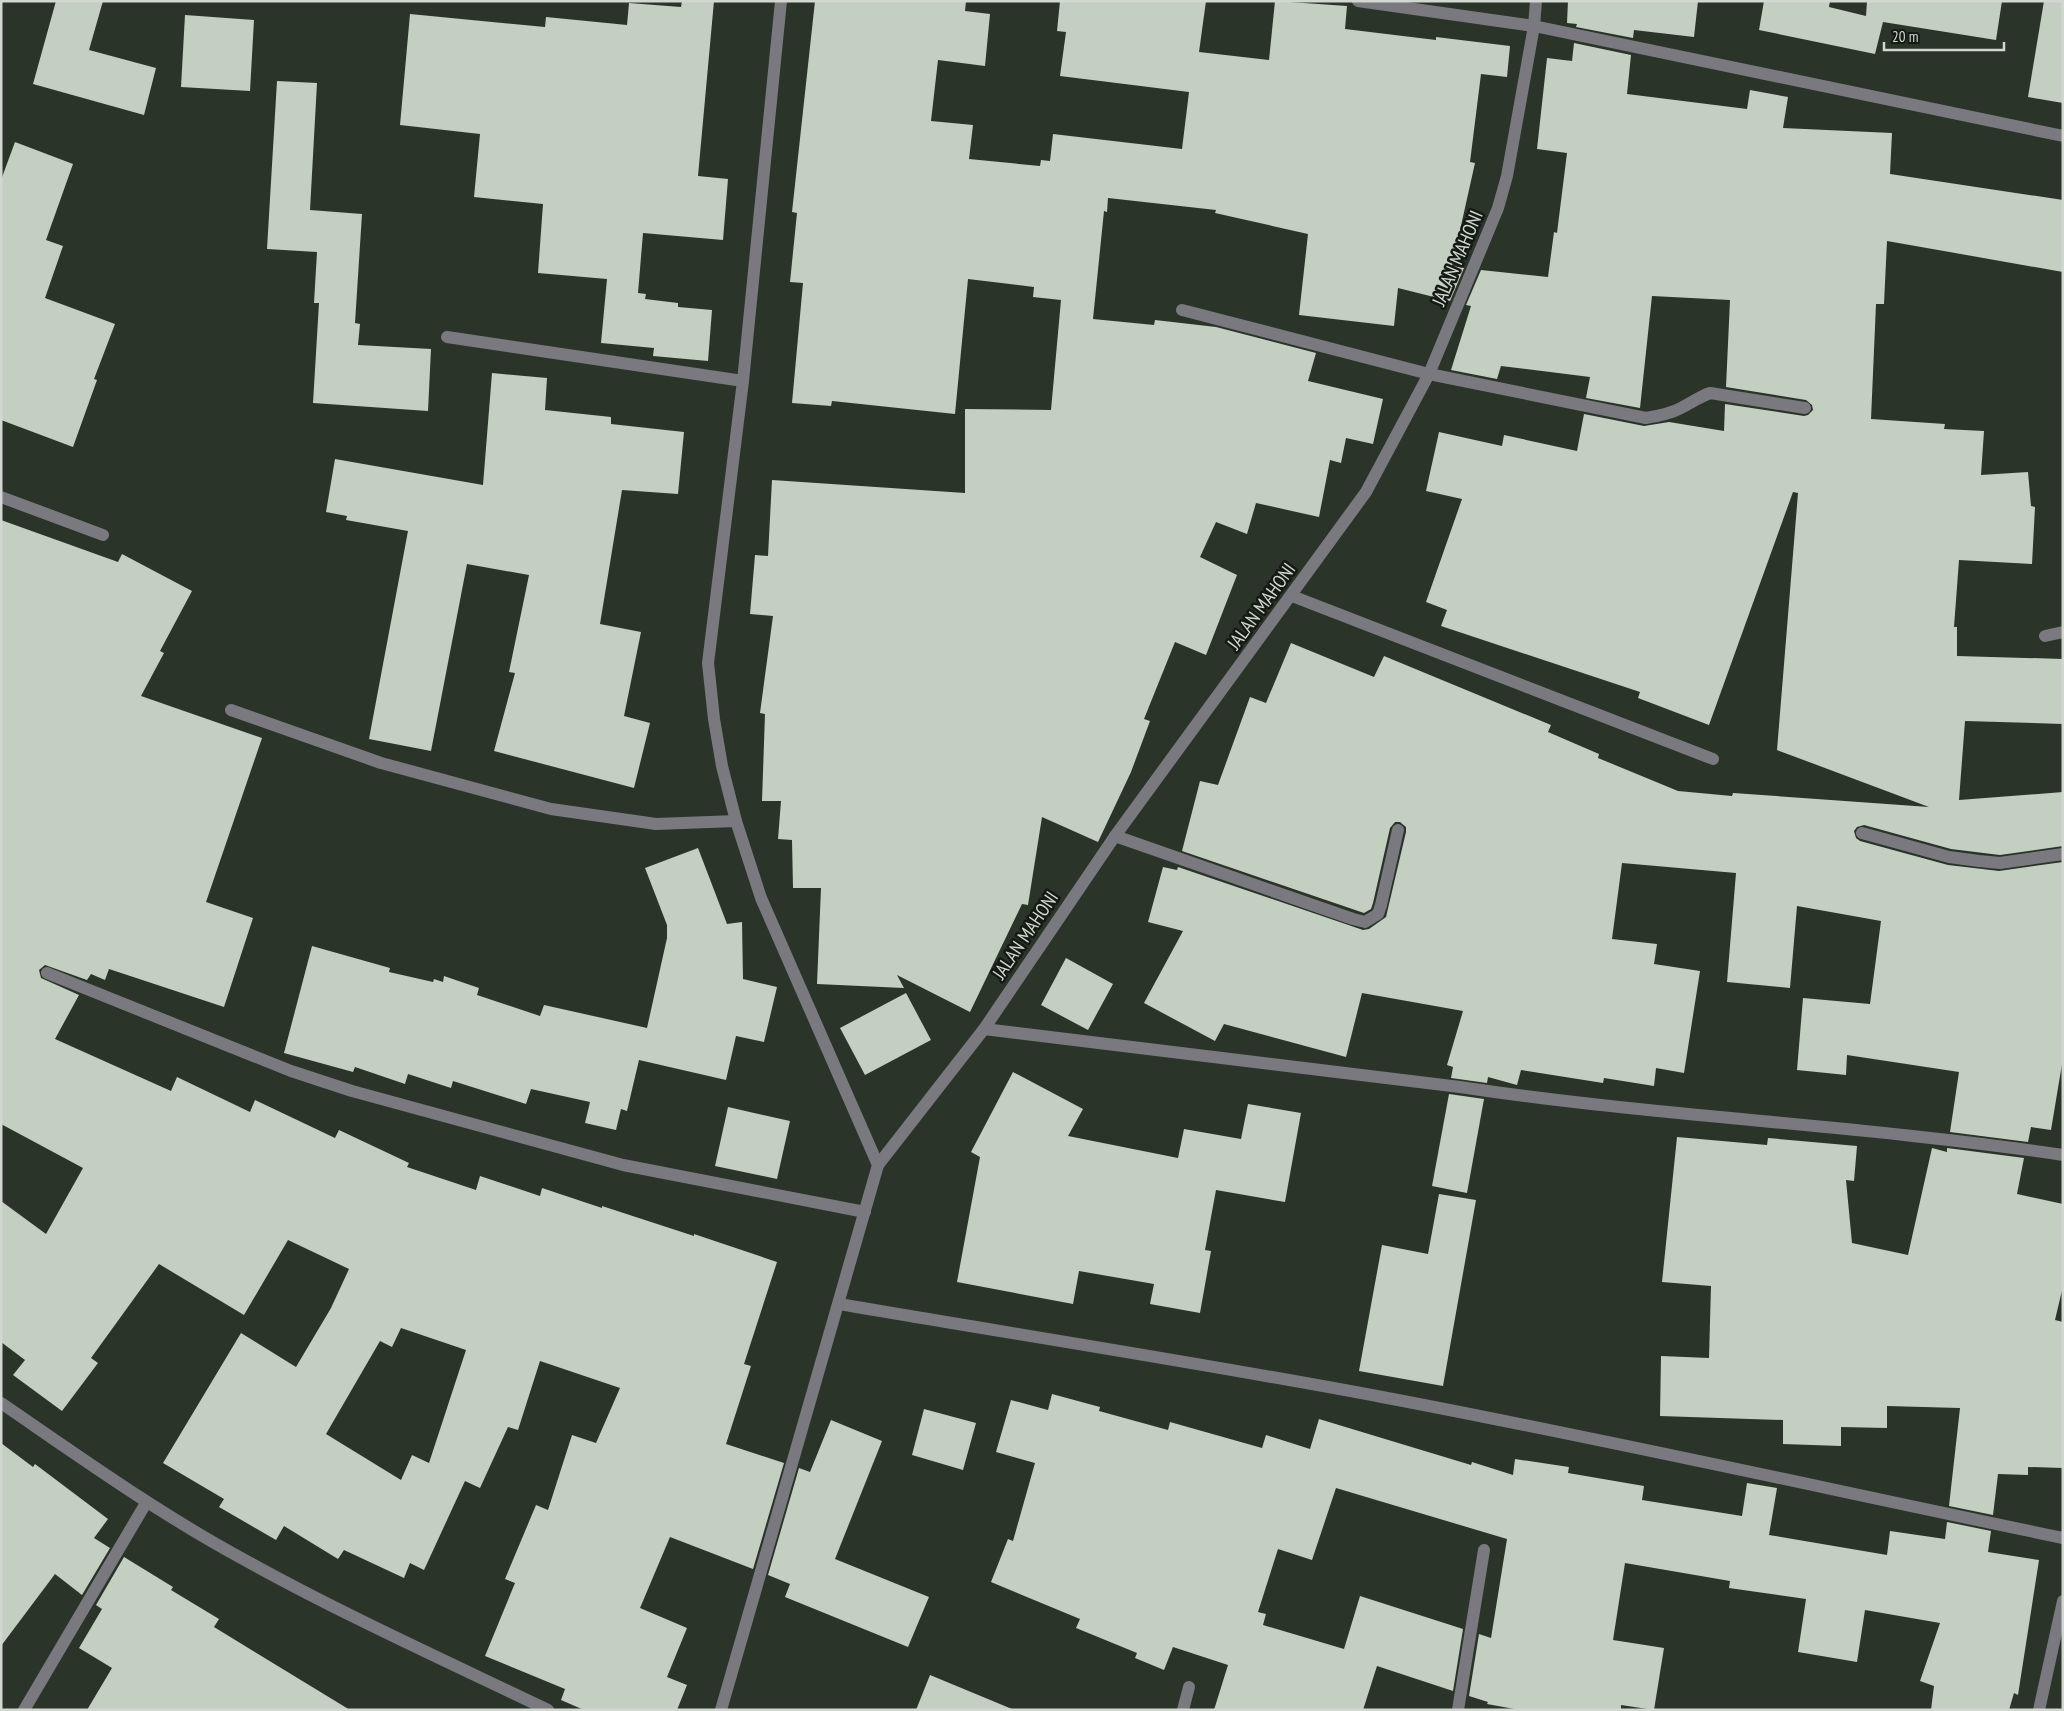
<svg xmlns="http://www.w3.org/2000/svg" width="2064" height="1711" font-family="'PT Sans Narrow',sans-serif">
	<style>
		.building { fill: #c3cfc1; fill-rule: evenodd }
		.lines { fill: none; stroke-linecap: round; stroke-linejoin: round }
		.minor { stroke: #7a797f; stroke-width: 12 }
		.labels { text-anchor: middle; stroke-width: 5; stroke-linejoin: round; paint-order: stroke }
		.street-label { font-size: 19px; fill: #d2d8d1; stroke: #161a15 }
	</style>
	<rect width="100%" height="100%" fill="#2b3429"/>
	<g class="building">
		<path d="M 56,1 L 103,1 L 89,50 L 156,68 L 144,115 L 33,84 Z"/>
		<path d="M 682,1 L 714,1 L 698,176 L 728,179 L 723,240 L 643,233 L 638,293 L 646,294 L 645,299 L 678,303 L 678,307 L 712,310 L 708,361 L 653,356 L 654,348 L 601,343 L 607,279 L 538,273 L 543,204 L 474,197 L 480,134 L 400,125 L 410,14 L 545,27 L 546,17 L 627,25 L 629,3 L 681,7 Z"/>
		<path d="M 815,1 L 966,1 L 965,11 L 990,14 L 985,66 L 938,60 L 931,121 L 973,125 L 969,159 L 1040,166 L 1041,160 L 1050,161 L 1053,134 L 1182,149 L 1189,92 L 1060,76 L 1066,32 L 1057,31 L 1060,1 L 1206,1 L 1199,52 L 1269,60 L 1275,1 L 1347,6 L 1345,29 L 1436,40 L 1436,37 L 1510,46 L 1507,77 L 1481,74 L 1470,162 L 1475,163 L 1452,266 L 1464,268 L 1450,301 L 1398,288 L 1394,326 L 1299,315 L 1308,234 L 1215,213 L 1216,210 L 1108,198 L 1107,212 L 1104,211 L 1093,319 L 1154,325 L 1155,320 L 1216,327 L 1316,353 L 1308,381 L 1383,399 L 1373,444 L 1346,438 L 1341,463 L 1330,460 L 1319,517 L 1256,503 L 1247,534 L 1216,522 L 1200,557 L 1237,575 L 1206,655 L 1175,642 L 1144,719 L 1150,721 L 1131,772 L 1098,842 L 1042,817 L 1028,905 L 1022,904 L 970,1012 L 897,975 L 904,988 L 817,984 L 821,888 L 793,888 L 792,840 L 778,839 L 781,801 L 762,801 L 765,714 L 760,713 L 773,616 L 750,614 L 755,555 L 768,556 L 772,480 L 965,493 L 965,409 L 1051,410 L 1061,300 L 1033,297 L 1034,287 L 968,279 L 955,414 L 832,401 L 831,406 L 792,403 L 803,283 L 790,282 L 797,213 L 792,212 Z"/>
		<path d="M 1568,1 L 1698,1 L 1694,37 L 1634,30 L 1633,38 L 1576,27 L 1577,24 L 1567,23 Z"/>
		<path d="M 1764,1 L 1830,1 L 1829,7 L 1866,16 L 1867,1 L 2002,1 L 1996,40 L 1883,22 L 1875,54 L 1759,30 Z"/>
		<path d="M 2044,1 L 2063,1 L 2063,103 L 2028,97 Z"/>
		<path d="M 185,15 L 254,20 L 250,91 L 181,87 Z"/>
		<path d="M 1574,43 L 1631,55 L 1627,94 L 1747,109 L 1750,90 L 1788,97 L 1783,128 L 1892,133 L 1890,174 L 2063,200 L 2063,272 L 1887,241 L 1884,304 L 1876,304 L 1871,419 L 1945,424 L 1944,429 L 1984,431 L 1981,475 L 2028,472 L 2031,506 L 2035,507 L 2032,564 L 1959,560 L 1954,627 L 1957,627 L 1957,656 L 2063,659 L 2063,724 L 1965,721 L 1959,800 L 2063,792 L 2063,846 L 2000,855 L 1951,849 L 1864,825 L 1857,827 L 1854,831 L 1856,838 L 1860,841 L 1948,865 L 1999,871 L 2063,862 L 2063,1058 L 2051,1130 L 2031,1127 L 2028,1142 L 1950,1132 L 1959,1072 L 1847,1055 L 1846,1075 L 1797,1070 L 1803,998 L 1870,1004 L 1881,921 L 1797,906 L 1790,988 L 1727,982 L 1736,873 L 1622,863 L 1612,939 L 1657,944 L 1654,964 L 1700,971 L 1684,1073 L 1656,1068 L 1654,1086 L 1604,1078 L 1603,1083 L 1521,1070 L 1517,1085 L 1488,1077 L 1487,1083 L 1451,1078 L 1453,1067 L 1447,1065 L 1463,1011 L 1362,993 L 1346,1057 L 1224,1024 L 1215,1041 L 1144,1003 L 1183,931 L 1148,922 L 1163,867 L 1177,870 L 1178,867 L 1363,930 L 1369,929 L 1386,917 L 1406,832 L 1406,827 L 1400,822 L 1395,822 L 1390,828 L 1373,903 L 1371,909 L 1364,913 L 1182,851 L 1200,781 L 1218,785 L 1250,697 L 1266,703 L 1291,643 L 1374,677 L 1384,656 L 1551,725 L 1548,732 L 1599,754 L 1598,758 L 1678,791 L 1732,796 L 1733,793 L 1929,807 L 1777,750 L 1798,493 L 1793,492 L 1709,725 L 1638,698 L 1640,692 L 1441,626 L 1447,610 L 1426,602 L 1462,499 L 1426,491 L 1439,432 L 1502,446 L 1504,435 L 1577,451 L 1584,414 L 1644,426 L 1669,422 L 1724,431 L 1725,404 L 1804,416 L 1808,415 L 1813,410 L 1812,405 L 1806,400 L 1726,387 L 1730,300 L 1652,296 L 1640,408 L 1586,398 L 1590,377 L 1501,366 L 1497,379 L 1451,370 L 1471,306 L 1466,305 L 1481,270 L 1548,277 L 1554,232 L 1557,233 L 1567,153 L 1537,149 L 1547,58 L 1572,61 Z"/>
		<path d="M 277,81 L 317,83 L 310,210 L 362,214 L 355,323 L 360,324 L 358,345 L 431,349 L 428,411 L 313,403 L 319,303 L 314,303 L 317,252 L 267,249 Z"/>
		<path d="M 15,142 L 73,164 L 46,240 L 63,246 L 45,298 L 115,324 L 94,379 L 97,380 L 73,447 L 1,420 L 1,180 Z"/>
		<path d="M 492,373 L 547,378 L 545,410 L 611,417 L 611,424 L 684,432 L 678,494 L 622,490 L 600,624 L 641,632 L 624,716 L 650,723 L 634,788 L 494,751 L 515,673 L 509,672 L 529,575 L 467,564 L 431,751 L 369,739 L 408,531 L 346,520 L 347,516 L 326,512 L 335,459 L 483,485 Z"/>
		<path d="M 1,520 L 118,562 L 122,554 L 192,591 L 160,651 L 164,653 L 141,696 L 262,738 L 206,902 L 253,918 L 224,1007 L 109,969 L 105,980 L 91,974 L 87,980 L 45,965 L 39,970 L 41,978 L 79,995 L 55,1039 L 171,1091 L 177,1077 L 250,1112 L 255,1100 L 335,1138 L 339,1130 L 409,1163 L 407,1167 L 476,1190 L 480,1176 L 540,1196 L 542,1188 L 602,1208 L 602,1206 L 694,1236 L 694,1234 L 777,1262 L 744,1364 L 751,1366 L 726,1444 L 784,1463 L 753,1569 L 670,1537 L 640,1608 L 687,1628 L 667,1677 L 687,1685 L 677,1710 L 584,1710 L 561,1700 L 565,1689 L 485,1656 L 515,1583 L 505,1579 L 536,1505 L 548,1510 L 572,1435 L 596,1443 L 620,1388 L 540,1361 L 518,1430 L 508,1427 L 480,1488 L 465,1481 L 424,1570 L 410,1563 L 404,1578 L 344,1550 L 338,1559 L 284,1526 L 276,1540 L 219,1507 L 224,1499 L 163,1463 L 241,1333 L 296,1367 L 331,1308 L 349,1269 L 288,1240 L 244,1315 L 159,1264 L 91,1358 L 98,1363 L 62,1411 L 13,1375 L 25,1360 L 1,1342 L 1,1201 L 46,1234 L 83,1168 L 1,1124 ZM 401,1328 L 466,1350 L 429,1463 L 412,1455 L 401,1480 L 326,1434 L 380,1341 L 392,1347 Z"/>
		<path d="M 698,848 L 727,924 L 742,922 L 743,979 L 777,987 L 764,1042 L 736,1036 L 726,1080 L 639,1060 L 627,1111 L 621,1109 L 616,1130 L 585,1123 L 590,1102 L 531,1089 L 526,1104 L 453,1081 L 451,1088 L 408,1074 L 405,1084 L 355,1067 L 353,1072 L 284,1053 L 312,946 L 390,968 L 389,972 L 433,982 L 434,979 L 443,982 L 444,976 L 479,988 L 477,995 L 540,1016 L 544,1005 L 647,1028 L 667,938 L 667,925 L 645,868 Z"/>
		<path d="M 1066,958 L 1113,984 L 1088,1030 L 1041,1005 Z"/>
		<path d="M 906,993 L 931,1040 L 865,1075 L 840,1028 Z"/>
		<path d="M 1013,1072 L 1083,1109 L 1068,1136 L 1178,1158 L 1184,1129 L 1241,1139 L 1248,1104 L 1301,1113 L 1285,1202 L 1216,1190 L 1205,1250 L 1211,1251 L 1200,1313 L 1150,1304 L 1154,1284 L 1079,1271 L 1073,1304 L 957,1282 L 980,1157 L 971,1152 Z"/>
		<path d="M 1449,1094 L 1484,1099 L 1467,1193 L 1432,1186 Z"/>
		<path d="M 728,1107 L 790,1121 L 777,1179 L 715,1166 Z"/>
		<path d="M 1677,1137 L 1767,1145 L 1768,1138 L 1857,1146 L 1854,1181 L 1846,1180 L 1852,1243 L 1908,1255 L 1932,1148 L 1947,1152 L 1947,1148 L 2024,1158 L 2017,1194 L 2063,1204 L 2063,1286 L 2055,1320 L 2063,1322 L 2063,1468 L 2028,1467 L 2028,1475 L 1998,1474 L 1993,1515 L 1949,1506 L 1960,1408 L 1887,1406 L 1887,1428 L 1841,1427 L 1841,1446 L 1783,1444 L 1783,1420 L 1660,1416 L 1661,1356 L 1709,1358 L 1711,1286 L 1662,1282 Z"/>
		<path d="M 1439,1194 L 1476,1200 L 1443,1386 L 1359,1371 L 1382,1245 L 1428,1254 Z"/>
		<path d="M 1052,1394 L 1100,1407 L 1099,1411 L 1168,1430 L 1170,1422 L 1262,1448 L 1266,1435 L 1310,1449 L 1319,1419 L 1471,1465 L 1472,1462 L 1513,1475 L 1515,1459 L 1569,1467 L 1568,1473 L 1644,1486 L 1642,1500 L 1742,1516 L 1747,1483 L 1777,1488 L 1769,1535 L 1887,1555 L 1890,1531 L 1945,1539 L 1947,1522 L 1991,1531 L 1988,1552 L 2039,1560 L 2018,1695 L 2014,1693 L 2009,1710 L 1931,1710 L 1934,1686 L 1920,1681 L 1940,1623 L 1865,1610 L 1857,1662 L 1798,1652 L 1806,1599 L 1729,1588 L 1730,1581 L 1625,1563 L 1613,1640 L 1664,1648 L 1654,1710 L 1621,1705 L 1621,1710 L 1520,1710 L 1487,1704 L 1488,1702 L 1469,1696 L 1479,1634 L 1491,1638 L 1507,1539 L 1336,1488 L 1312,1560 L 1278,1549 L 1258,1612 L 1266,1614 L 1263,1625 L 1344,1649 L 1360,1596 L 1463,1629 L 1453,1691 L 1377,1666 L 1363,1710 L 1214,1710 L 1228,1665 L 1173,1647 L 1164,1670 L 1135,1658 L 1137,1653 L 1076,1628 L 1080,1619 L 991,1582 L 1008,1539 L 1013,1541 L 1035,1463 L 996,1452 L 1011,1400 L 1048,1410 Z"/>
		<path d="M 924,1409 L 976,1423 L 963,1470 L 912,1455 Z"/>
		<path d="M 831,1420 L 882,1441 L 835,1559 L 929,1597 L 908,1647 L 785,1597 L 790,1584 L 768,1575 L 799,1468 L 810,1472 Z"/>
		<path d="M 1,1443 L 33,1467 L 35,1464 L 108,1519 L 94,1538 L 110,1548 L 82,1595 L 55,1574 L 1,1646 Z"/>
		<path d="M 124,1557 L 173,1587 L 171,1590 L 219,1619 L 214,1627 L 350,1710 L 87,1710 L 112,1668 L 79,1648 L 102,1609 L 96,1605 Z"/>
		<path d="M 930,1675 L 1012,1709 L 1012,1710 L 916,1710 Z"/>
	</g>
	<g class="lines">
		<g class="minor">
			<path d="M 1358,1 L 1534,26 L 2063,136"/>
			<path d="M 1182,310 L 1429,374 L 1646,418 C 1658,416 1670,414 1681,408 C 1691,403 1699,397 1710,393 L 1805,408"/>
			<path d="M 447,337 L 743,381"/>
			<path d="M 1,497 L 103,535"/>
			<path d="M 1292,596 L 1713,759"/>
			<path d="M 2045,636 L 2063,632"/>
			<path d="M 231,710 L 381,763 L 551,809 L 656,824 L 736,821"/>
			<path d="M 1862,833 L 1949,857 L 1979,861 L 2000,863 L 2063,854"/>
			<path d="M 1115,836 L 1353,919 L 1365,922 L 1378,914 L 1381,905 L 1398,830"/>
			<path d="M 47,973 L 291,1071 L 352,1091 L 623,1165 L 865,1212"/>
			<path d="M 984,1029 L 1460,1087 C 1660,1117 1863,1125 2063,1155"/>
			<path d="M 878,1165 L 984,1029 L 1115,836 L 1366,492 L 1429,374 L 1498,208 L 1507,176 L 1534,26 L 1536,1"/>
			<path d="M 839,1304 C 1020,1335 1202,1363 1382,1397 C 1610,1440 1836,1491 2063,1538"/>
			<path d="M 1,1403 C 80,1457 158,1513 243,1559 C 342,1614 446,1661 548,1710"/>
			<path d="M 24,1710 L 146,1503"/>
			<path d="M 721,1710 L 878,1165 L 761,898 L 736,821 L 722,766 L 714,719 L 708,663 L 743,381 L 781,1"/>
			<path d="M 1183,1710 L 1189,1687"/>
			<path d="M 1458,1710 L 1484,1550"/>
			<path d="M 2039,1710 L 2063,1601"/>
		</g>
	</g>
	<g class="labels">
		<g class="street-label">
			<text transform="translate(1457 258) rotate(-67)" y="7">JALAN MAHONI</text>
			<text transform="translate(1261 606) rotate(-54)" y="7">JALAN MAHONI</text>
			<text transform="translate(1025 935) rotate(-56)" y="7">JALAN MAHONI</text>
		</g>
	</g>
	<rect width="2064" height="1711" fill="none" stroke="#d2d8d1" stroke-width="5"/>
	<path d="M1884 42v8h120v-8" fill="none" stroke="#d2d8d1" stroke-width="2.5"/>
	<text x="1892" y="42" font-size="15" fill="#d2d8d1" stroke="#161a15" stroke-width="4" paint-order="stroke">20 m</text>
</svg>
